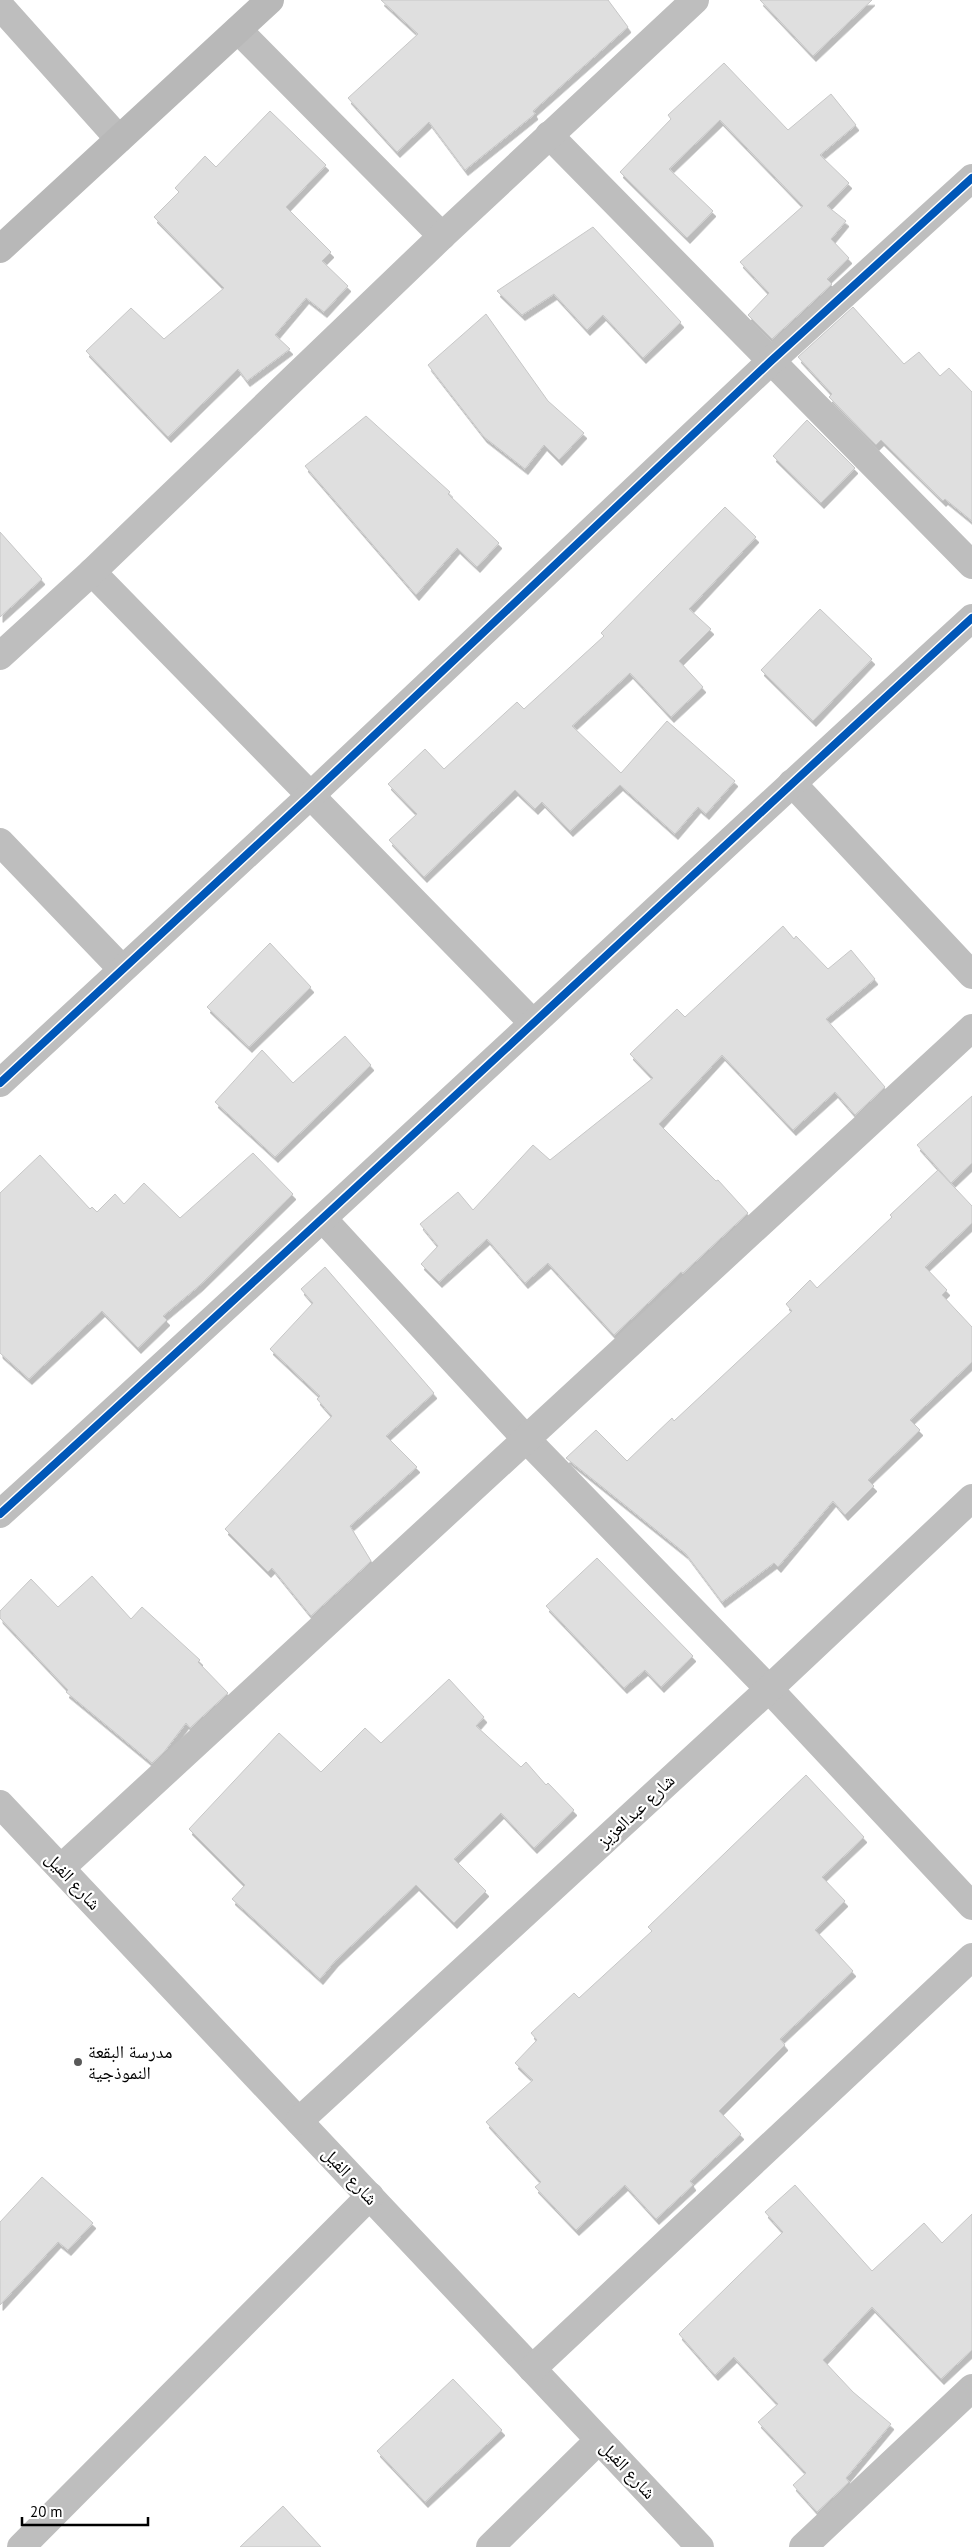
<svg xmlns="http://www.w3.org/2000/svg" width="972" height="2547" font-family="'PT Sans','Noto Naskh Arabic',sans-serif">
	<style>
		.building { fill: #dfdfdf; stroke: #c7c7c7; filter: url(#shadow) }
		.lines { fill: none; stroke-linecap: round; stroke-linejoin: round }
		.street { stroke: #bebebe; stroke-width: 28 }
		.secondary { stroke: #b8b8b8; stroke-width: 28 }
		.cycleway-casing { stroke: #fff; stroke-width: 11 }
		.cycleway { stroke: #0057b8; stroke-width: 8 }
		.poi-dot { fill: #595959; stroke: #fff; stroke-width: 2 }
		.labels { text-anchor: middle; stroke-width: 4.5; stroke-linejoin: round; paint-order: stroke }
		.street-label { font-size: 18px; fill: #000; stroke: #fff }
		.poi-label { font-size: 18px; fill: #000; stroke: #fff; text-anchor: start }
	</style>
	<defs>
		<filter id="shadow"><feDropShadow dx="3" dy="5.5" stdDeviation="0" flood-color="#0004"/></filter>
	</defs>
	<rect width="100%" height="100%" fill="#fff"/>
	<g class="building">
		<path d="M 381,0 L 608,0 L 628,27 L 533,111 L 535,114 L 465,170 L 429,122 L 397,152 L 348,98 L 418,34 Z"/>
		<path d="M 760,0 L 872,0 L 813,56 Z"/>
		<path d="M 724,63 L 788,130 L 831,94 L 856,125 L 820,155 L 849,183 L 827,206 L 846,221 L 831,239 L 849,258 L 827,279 L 832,284 L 772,339 L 748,315 L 769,293 L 740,262 L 803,206 L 720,120 L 669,169 L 713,211 L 687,238 L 620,172 L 671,119 L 668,115 Z"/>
		<path d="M 270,111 L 326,165 L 286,207 L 331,252 L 322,261 L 348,286 L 324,312 L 306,298 L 275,335 L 290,349 L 247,381 L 238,369 L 168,437 L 86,351 L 131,308 L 164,339 L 224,288 L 154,217 L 179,192 L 175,188 L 205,156 L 216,167 Z"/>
		<path d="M 593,227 L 681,322 L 643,358 L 603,315 L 587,330 L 554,294 L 522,315 L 497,291 Z"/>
		<path d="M 853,307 L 904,364 L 919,352 L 940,376 L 949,368 L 972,392 L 972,521 L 945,499 L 943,501 L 881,440 L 876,445 L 829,397 L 832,394 L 798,357 Z"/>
		<path d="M 486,314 L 548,401 L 584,433 L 559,460 L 544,445 L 525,469 L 484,437 L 428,365 Z"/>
		<path d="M 366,416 L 450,492 L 448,494 L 499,543 L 477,567 L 457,548 L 416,595 L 305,466 Z"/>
		<path d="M 807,420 L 855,468 L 821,503 L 773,456 Z"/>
		<path d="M 725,507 L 756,537 L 689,609 L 711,629 L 679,661 L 703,687 L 671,717 L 630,673 L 572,726 L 621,773 L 667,721 L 735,781 L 706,814 L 698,807 L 675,834 L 620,785 L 570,831 L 542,802 L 535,809 L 515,790 L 424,877 L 389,840 L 417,814 L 388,784 L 425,749 L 444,769 L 517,702 L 524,709 L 604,636 L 601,633 Z"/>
		<path d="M 0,532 L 42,579 L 0,617 Z"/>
		<path d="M 820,609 L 872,659 L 813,721 L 761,670 Z"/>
		<path d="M 783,926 L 794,939 L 796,936 L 828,969 L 851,950 L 875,979 L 826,1019 L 885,1087 L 855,1115 L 835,1092 L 793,1130 L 722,1055 L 659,1124 L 716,1181 L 718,1180 L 748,1213 L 683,1273 L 681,1272 L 614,1335 L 548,1263 L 525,1283 L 487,1239 L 439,1282 L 421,1264 L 438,1246 L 420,1224 L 458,1192 L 473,1210 L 533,1145 L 550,1160 L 653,1078 L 630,1054 L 677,1009 L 685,1017 Z"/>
		<path d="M 270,943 L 311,987 L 249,1047 L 207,1007 Z"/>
		<path d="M 345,1036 L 371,1065 L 275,1157 L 215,1102 L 262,1050 L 293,1083 Z"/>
		<path d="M 972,1096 L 972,1163 L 951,1183 L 917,1145 Z"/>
		<path d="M 253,1153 L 293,1194 L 200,1285 L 163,1316 L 167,1320 L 138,1348 L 102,1311 L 29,1379 L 0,1353 L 0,1193 L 40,1155 L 90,1209 L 92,1207 L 97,1212 L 115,1194 L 124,1204 L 144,1183 L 180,1218 Z"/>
		<path d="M 938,1170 L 972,1206 L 972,1223 L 925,1267 L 947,1290 L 942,1295 L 972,1327 L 972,1362 L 910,1420 L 920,1430 L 868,1480 L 874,1486 L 845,1515 L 833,1501 L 778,1567 L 774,1563 L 722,1602 L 686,1554 L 566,1458 L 596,1430 L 627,1461 L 672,1418 L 674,1421 L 792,1311 L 786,1304 L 810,1280 L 817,1288 L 892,1217 L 890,1215 Z"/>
		<path d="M 325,1267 L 434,1393 L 386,1436 L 417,1467 L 350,1526 L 371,1561 L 311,1616 L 272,1568 L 268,1572 L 225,1529 L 332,1416 L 317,1399 L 320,1396 L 270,1349 L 313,1303 L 301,1289 Z"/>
		<path d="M 597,1558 L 693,1656 L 661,1687 L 645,1670 L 624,1688 L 546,1606 Z"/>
		<path d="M 92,1576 L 131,1619 L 142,1607 L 200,1660 L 198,1662 L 228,1693 L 190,1728 L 186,1723 L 164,1752 L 152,1763 L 66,1692 L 68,1690 L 0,1618 L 0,1611 L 31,1579 L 58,1607 Z"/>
		<path d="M 449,1679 L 484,1717 L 476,1726 L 521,1767 L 526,1762 L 546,1785 L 548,1783 L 574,1810 L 534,1848 L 501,1813 L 454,1859 L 486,1891 L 454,1923 L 416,1885 L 335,1961 L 320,1979 L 232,1899 L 245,1885 L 189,1829 L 279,1733 L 321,1772 L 365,1728 L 381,1743 Z"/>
		<path d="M 806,1775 L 864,1837 L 822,1877 L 845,1901 L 815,1930 L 853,1971 L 780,2039 L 785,2045 L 719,2111 L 741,2134 L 690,2181 L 693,2185 L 656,2219 L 625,2185 L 576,2230 L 535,2187 L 541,2182 L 486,2122 L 533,2080 L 515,2063 L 537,2040 L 531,2033 L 574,1993 L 579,1998 L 652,1931 L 648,1927 Z"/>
		<path d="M 42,2177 L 93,2223 L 68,2250 L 58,2242 L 0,2305 L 0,2222 Z"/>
		<path d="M 795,2185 L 872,2271 L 924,2223 L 942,2243 L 972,2214 L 972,2350 L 941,2379 L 872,2307 L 823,2360 L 853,2392 L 891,2424 L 846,2478 L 849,2482 L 817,2512 L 793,2485 L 806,2473 L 758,2422 L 778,2404 L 734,2357 L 715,2375 L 679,2334 L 783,2232 L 765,2212 Z"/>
		<path d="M 453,2379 L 502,2430 L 425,2502 L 377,2451 Z"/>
		<path d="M 283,2506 L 321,2547 L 240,2547 Z"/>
	</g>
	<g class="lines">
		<g class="street">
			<path d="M 0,6 L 119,139"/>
			<path d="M 238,30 L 442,236"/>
			<path d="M 549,135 L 972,565"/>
			<path d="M 92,572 L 533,1023"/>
			<path d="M 0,656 L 92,572 L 442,236 L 695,0"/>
			<path d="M 792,783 L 972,975"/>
			<path d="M 0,842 L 122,969"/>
			<path d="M 0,1083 L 310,796 L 771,361 L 972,178"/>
			<path d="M 324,1220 L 527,1440 L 769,1689 L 972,1906"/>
			<path d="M 0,1514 C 326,1218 647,916 972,618"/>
			<path d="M 0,1804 L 700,2547"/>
			<path d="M 61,1868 L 972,1028"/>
			<path d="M 299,2121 L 769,1689 L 972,1498"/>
			<path d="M 532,2369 L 972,1957"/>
			<path d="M 21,2547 L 370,2196"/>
			<path d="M 490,2547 L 599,2440"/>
			<path d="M 803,2547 L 972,2388"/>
		</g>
		<path class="secondary" d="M 0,249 L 270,0"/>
		<defs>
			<g id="cycleway">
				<path d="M 0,1083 L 310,796 L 771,361 L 972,178"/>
				<path d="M 0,1514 C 326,1218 647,916 972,618"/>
			</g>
		</defs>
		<use href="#cycleway" class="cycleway-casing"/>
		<use href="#cycleway" class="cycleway"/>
	</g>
	<circle class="poi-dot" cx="78" cy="2062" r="5"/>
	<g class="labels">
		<g class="street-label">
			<text transform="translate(636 1811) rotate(-43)" y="6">شارع عبدالعزيز</text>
			<text transform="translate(73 1881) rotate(47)" y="6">شارع الفيل</text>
			<text transform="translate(350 2176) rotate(47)" y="6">شارع الفيل</text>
			<text transform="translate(628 2470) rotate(47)" y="6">شارع الفيل</text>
		</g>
		<g class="poi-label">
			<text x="88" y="2058">مدرسة البقعة<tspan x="88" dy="21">النموذجية</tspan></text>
		</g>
	</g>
	<path d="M22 2517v8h126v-8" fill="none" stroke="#000000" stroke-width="2.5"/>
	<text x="30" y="2517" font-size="15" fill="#000000" stroke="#ffffff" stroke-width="4" paint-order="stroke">20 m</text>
</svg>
